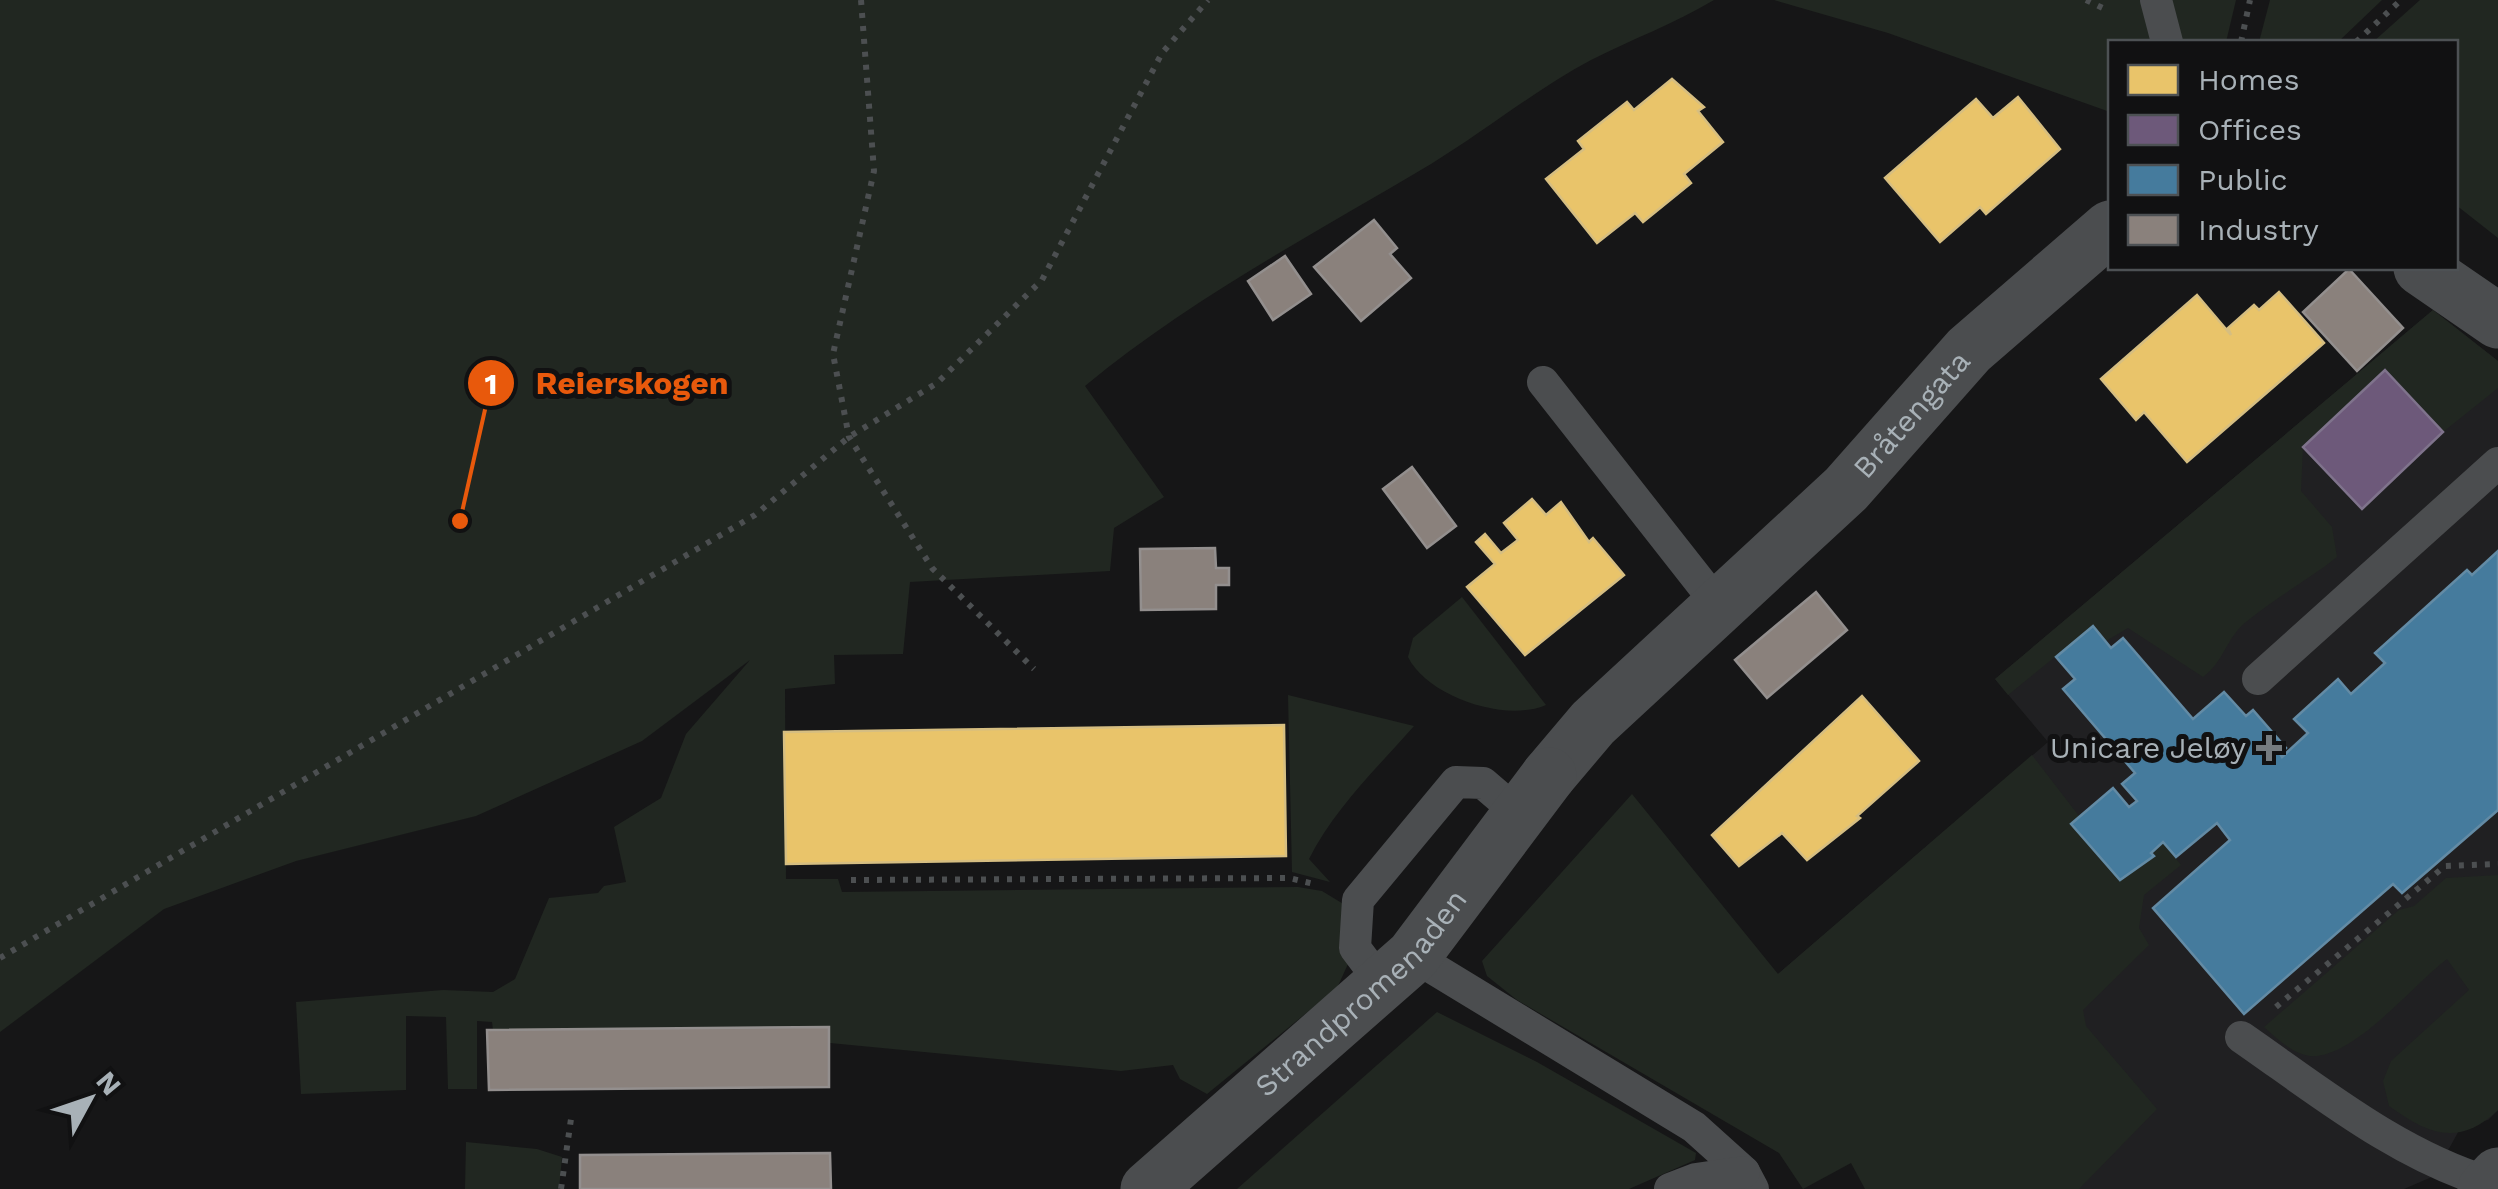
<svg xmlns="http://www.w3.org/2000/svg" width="2498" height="1189" font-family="'Work Sans',sans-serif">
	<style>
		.built { fill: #202022 }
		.green { fill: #212721 }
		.homes { fill: #e9c46a; stroke: #d6be81; stroke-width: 2.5 }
		.offices { fill: #6d597a; stroke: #7f738c; stroke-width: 2.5 }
		.public { fill: #457b9d; stroke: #638ba5; stroke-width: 2.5 }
		.industry { fill: #8a817c; stroke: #938f8e; stroke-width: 2.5 }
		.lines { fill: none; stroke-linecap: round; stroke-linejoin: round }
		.path { stroke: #4c4f51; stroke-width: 6; stroke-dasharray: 5 8; stroke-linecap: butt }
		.service { stroke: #4b4d4f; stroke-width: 32 }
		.minor { stroke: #4b4d4f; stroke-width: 55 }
		.tertiary { stroke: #4b4d4f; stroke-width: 55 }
		.poi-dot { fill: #757b7f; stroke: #111112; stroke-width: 4 }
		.labels { text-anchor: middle; stroke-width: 10; stroke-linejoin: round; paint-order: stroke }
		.street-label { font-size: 30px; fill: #a8b1b7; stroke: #111112 }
		.poi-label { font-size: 30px; fill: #a8b1b7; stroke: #111112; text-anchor: end }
		.leader { fill: none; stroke: #e8590c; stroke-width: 4 }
		.callout-dot { fill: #e8590c; stroke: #111112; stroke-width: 4 }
		.mark-label { font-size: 30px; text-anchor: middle; font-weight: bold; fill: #fff }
		.callout-label { font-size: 32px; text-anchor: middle; font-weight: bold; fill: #e8590c; stroke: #111112; stroke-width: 10; stroke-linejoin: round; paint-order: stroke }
	</style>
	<rect width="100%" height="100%" fill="#161617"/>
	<path class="built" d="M 2433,310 L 2498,361 L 2498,1110 L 2488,1120 L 2462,1125 L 2434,1176 L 2404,1189 L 1956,1189 L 1778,974 L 2048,742 L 1995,679 Z"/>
	<g class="green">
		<path d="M 0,0 L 1714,0 C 1674,24 1632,39 1591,60 C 1535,90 1485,131 1431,164 C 1312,235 1191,298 1085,386 L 1164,497 L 1114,528 L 1110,571 L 910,582 L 903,654 L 834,655 L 835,684 L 785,689 L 786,879 L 838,879 L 842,892 L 1298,887 L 1322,891 L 1345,905 L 1348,964 L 1337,988 L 1207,1094 L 1180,1079 L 1173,1065 L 1121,1071 L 830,1043 L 829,1027 L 493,1030 L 492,1022 L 477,1021 L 477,1089 L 448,1089 L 446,1017 L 406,1016 L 406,1090 L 301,1094 L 296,1002 L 443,990 L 493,992 L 515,979 L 549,898 L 598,893 L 604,886 L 626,882 L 614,827 L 661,798 L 686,734 L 750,660 L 642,741 L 476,816 L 296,861 L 164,909 L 0,1032 Z"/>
		<path d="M 1774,0 L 2144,0 L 2154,42 L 2110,42 L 2110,112 L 1888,33 Z"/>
		<path d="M 2166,0 L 2236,0 L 2226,42 L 2180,42 Z"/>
		<path d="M 2270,0 L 2382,0 L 2338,42 L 2259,42 Z"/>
		<path d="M 2420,0 L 2498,0 L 2498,238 L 2456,205 L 2456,42 L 2373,42 Z"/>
		<path d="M 2433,310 L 2498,361 L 2498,388 L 2443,432 L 2385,370 L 2303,447 L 2301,491 L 2332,527 L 2337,557 C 2308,580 2275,598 2246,622 C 2226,638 2224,662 2203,677 L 2128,628 L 2106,641 L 2093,626 L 2008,695 L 1995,679 Z"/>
		<path d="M 1462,597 L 1546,705 C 1505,723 1427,696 1408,657 L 1413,638 Z"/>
		<path d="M 1288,695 L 1414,726 C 1377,768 1334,809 1309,859 L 1330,882 L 1292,872 Z"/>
		<path d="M 2032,755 L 2079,816 L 2071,824 L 2119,879 L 2143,865 L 2163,842 L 2181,865 L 2144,895 L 2139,928 L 2149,945 L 2083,1010 L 2086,1026 L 2157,1109 L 2079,1189 L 1865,1189 L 1851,1163 L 1803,1189 L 1779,1153 L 1517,1000 L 1487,976 L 1482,961 L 1632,794 L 1778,974 Z"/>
		<path d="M 2498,875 L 2498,1110 C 2459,1147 2429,1135 2389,1106 L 2383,1081 L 2391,1061 L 2469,990 L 2447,959 C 2413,985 2360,1051 2317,1056 C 2296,1058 2279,1040 2264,1027 L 2399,910 L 2414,906 L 2446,878 Z"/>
		<path d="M 1437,1012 L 1537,1062 L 1696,1153 L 1695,1160 L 1629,1189 L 1237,1189 Z"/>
		<path d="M 466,1142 L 537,1149 L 562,1157 L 559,1189 L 465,1189 Z"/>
	</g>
	<g class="homes">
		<path d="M 1672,79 L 1704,107 L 1698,111 L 1723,142 L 1684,174 L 1691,183 L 1643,222 L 1635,213 L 1597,243 L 1546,179 L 1584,149 L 1578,141 L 1627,102 L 1634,110 Z"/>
		<path d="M 2018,97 L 2060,149 L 1986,214 L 1980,207 L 1940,242 L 1885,178 L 1976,99 L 1993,118 Z"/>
		<path d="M 2279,292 L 2324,343 L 2187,462 L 2144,412 L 2136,420 L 2101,379 L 2197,295 L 2231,335 L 2228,328 L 2254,305 L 2259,310 Z"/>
		<path d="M 1532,499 L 1546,515 L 1561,502 L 1589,542 L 1593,538 L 1624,575 L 1525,655 L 1467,587 L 1495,564 L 1476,542 L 1485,534 L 1501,553 L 1518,540 L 1504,523 Z"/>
		<path d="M 1862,696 L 1919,761 L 1857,816 L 1860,818 L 1807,860 L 1782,833 L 1739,866 L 1712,835 Z"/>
		<path d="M 1284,725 L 1286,856 L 786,864 L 784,732 Z"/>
	</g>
	<path class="offices" d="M 2385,370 L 2443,432 L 2362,509 L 2303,447 Z"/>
	<path class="public" d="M 2498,551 L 2498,810 L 2402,893 L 2393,884 L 2244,1014 L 2153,908 L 2230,840 L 2217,823 L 2176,857 L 2163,842 L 2151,853 L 2154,856 L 2120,880 L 2071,824 L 2113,788 L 2129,807 L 2137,801 L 2122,784 L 2135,773 L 2063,689 L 2075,679 L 2056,657 L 2093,626 L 2111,648 L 2123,638 L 2193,719 L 2224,692 L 2246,716 L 2253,710 L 2286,748 L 2280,754 L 2282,757 L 2308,733 L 2294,719 L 2338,679 L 2351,694 L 2385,663 L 2375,653 L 2467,570 L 2472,575 Z"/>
	<g class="industry">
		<path d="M 1374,220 L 1397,248 L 1390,254 L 1411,278 L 1361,321 L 1314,267 Z"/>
		<path d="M 1285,256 L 1311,294 L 1273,320 L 1248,281 Z"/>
		<path d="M 2349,269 L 2403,328 L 2357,371 L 2303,312 Z"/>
		<path d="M 1412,467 L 1456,526 L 1427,548 L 1383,489 Z"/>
		<path d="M 1215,548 L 1216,568 L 1229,568 L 1229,585 L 1216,585 L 1216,609 L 1141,610 L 1140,549 Z"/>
		<path d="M 1816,592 L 1847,630 L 1767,698 L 1735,660 Z"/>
		<path d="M 829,1027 L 829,1087 L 489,1090 L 487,1030 Z"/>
		<path d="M 830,1153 L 831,1189 L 580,1189 L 580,1155 Z"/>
	</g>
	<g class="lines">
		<g class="path">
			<path d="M 861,0 L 874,171 L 833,354 L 849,437 L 932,568 L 1034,669"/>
			<path d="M 2086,0 L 2109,11"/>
			<path d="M 2241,42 L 2250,0"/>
			<path d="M 2356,42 L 2401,0"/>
			<path d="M 851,880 L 1289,878 L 1314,884"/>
			<path d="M 0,958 L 755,515 L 849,437 L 937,383 L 1042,280 L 1162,53 L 1208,0"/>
			<path d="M 2276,1007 L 2445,866 L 2498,864"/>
			<path d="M 561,1189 L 571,1119"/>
		</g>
		<g class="service">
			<path d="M 2156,0 L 2167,42"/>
			<path d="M 1543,382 L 1719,606"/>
			<path d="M 2258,679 L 2498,463"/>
			<path d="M 1413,956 L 1694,1127 L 1744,1172 L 1753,1189"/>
			<path d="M 1382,984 L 1355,948 L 1358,900 L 1456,782 L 1483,783 L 1518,813"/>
			<path d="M 2241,1037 C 2319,1091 2399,1156 2491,1183"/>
			<path d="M 1670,1189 L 1696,1179 L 1744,1172"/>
		</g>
		<g class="minor">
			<path d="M 2421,268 L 2498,321"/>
			<path id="s1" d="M 1549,775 L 1593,723 L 1846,489 L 1969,350 L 2110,228"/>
			<path d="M 2485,1189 L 2498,1175"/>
		</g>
		<path class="tertiary" id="s2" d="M 1148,1189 L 1413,956 L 1549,775"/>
	</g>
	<path class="poi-dot" d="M2264 733h10v10h10v10h-10v10h-10v-10h-10v-10h10z"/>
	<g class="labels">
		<g class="street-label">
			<text dy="10" stroke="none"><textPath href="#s1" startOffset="512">Bråtengata</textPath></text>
			<text dy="10" stroke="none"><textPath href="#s2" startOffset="290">Strandpromenaden</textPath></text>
		</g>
		<g class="poi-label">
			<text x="2246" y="758">Unicare Jeløy</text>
		</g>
	</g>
	<path class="leader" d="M460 521L491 383"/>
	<g class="callout-dot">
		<circle cx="460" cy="521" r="10"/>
		<circle cx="491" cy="383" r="25"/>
	</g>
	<g class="mark-label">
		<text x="491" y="394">1</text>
	</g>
	<g class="callout-label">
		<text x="632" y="394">Reierskogen</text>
	</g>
	<rect x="2108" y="40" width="350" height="230" fill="#111112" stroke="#4d5154" stroke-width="2.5"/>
	<rect x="2128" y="65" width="50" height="30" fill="#e9c46a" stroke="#4d5154" stroke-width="2.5"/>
	<text x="2198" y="90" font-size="30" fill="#a8b1b7">Homes</text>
	<rect x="2128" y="115" width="50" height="30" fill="#6d597a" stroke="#4d5154" stroke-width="2.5"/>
	<text x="2198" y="140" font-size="30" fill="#a8b1b7">Offices</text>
	<rect x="2128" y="165" width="50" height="30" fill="#457b9d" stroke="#4d5154" stroke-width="2.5"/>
	<text x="2198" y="190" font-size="30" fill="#a8b1b7">Public</text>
	<rect x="2128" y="215" width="50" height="30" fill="#8a817c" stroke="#4d5154" stroke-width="2.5"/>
	<text x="2198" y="240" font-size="30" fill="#a8b1b7">Industry</text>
	<g transform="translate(90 1099) rotate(50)" stroke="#111112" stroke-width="8" paint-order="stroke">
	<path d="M0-8L18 38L0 25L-18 38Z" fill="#a8b1b7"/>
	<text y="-15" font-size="28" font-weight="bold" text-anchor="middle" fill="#a8b1b7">N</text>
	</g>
</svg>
